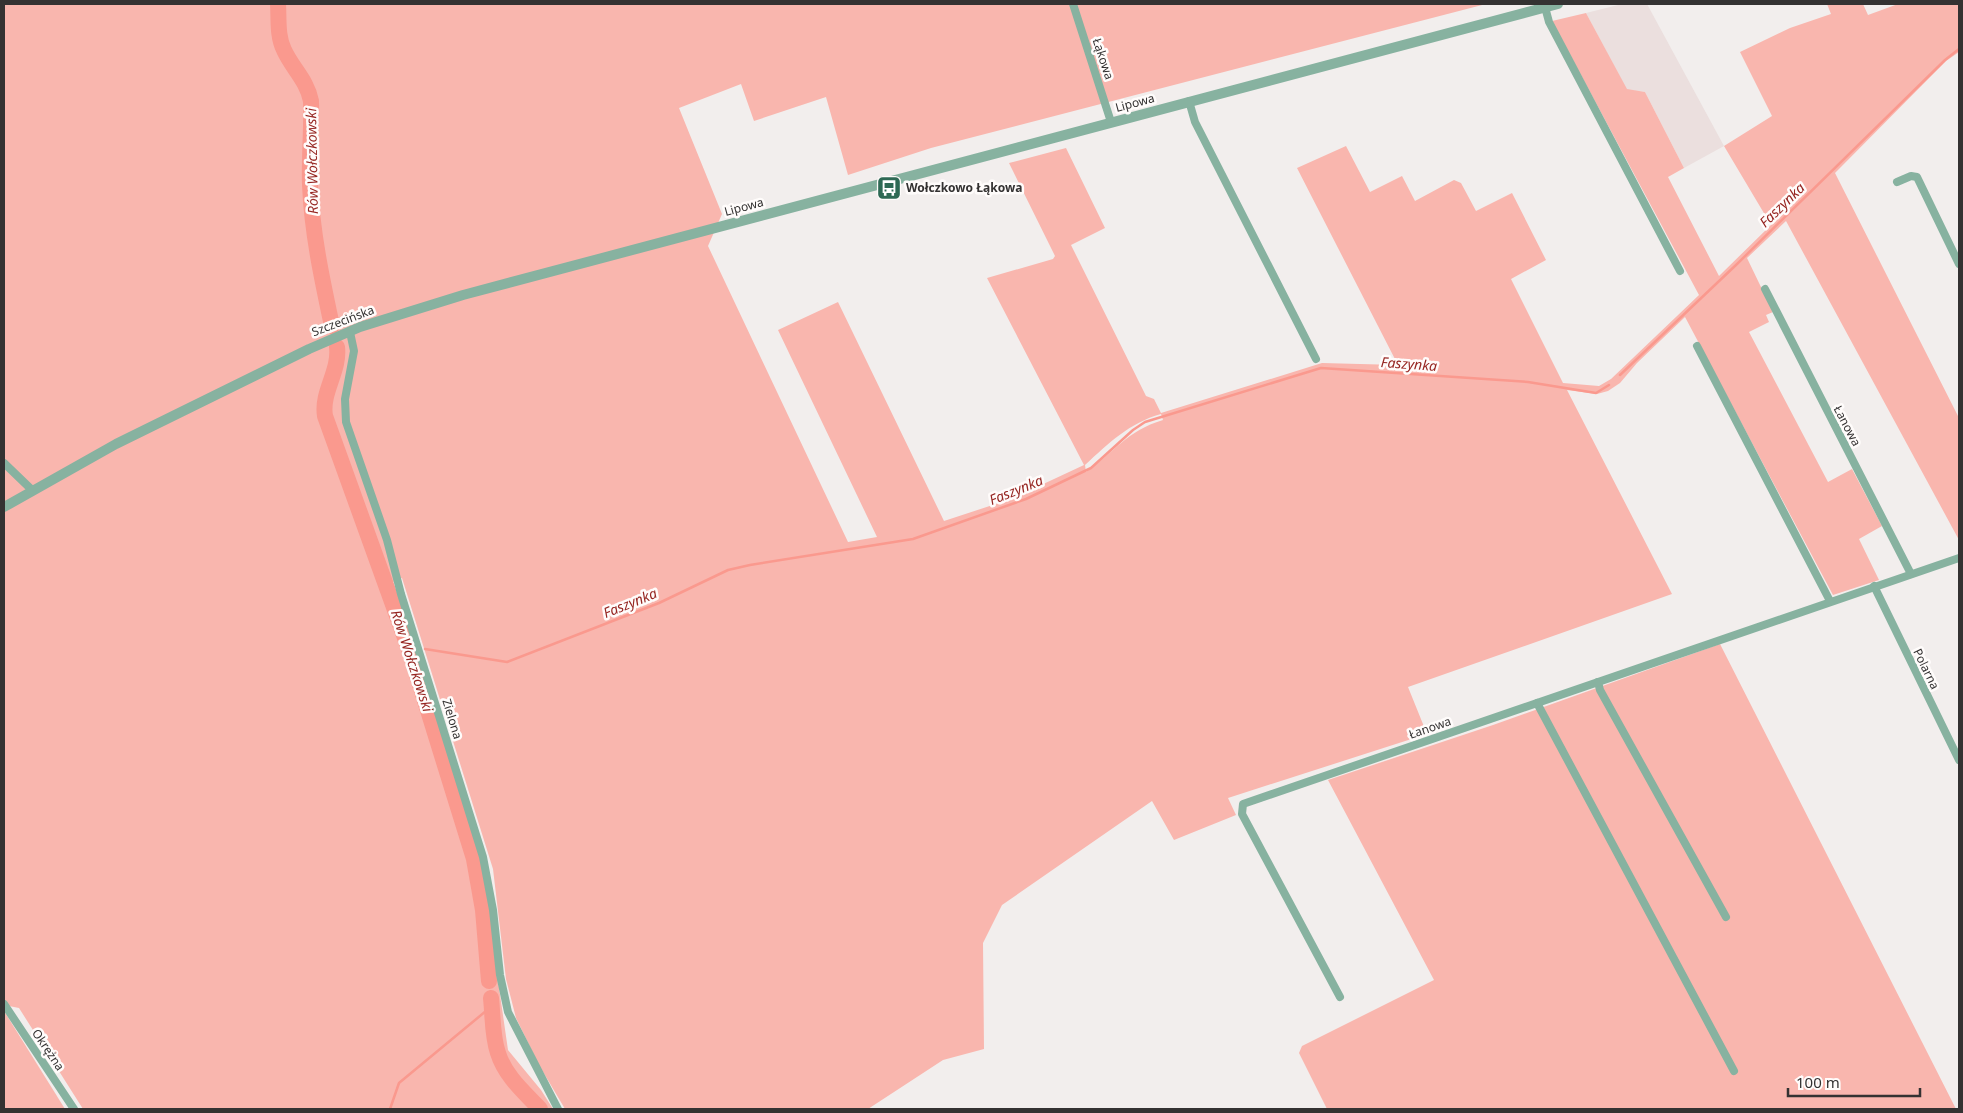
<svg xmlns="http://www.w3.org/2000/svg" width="1963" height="1113" font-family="'Noto Sans',sans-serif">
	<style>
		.built { fill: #ebdfde }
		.green { fill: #f9b6ae; fill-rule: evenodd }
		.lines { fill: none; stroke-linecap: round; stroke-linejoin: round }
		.stream { stroke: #fa998e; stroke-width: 2.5 }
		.river { stroke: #fa998e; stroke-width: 16 }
		.minor { stroke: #87b2a0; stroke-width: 8 }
		.tertiary { stroke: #87b2a0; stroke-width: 10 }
		.labels { text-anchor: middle; stroke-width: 5; stroke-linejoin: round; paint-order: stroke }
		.street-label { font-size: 12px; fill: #343232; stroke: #fffcfb }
		.poi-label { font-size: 12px; font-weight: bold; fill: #343232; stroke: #fffcfb; text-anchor: start }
		.water-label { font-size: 14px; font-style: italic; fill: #962622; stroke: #fffcfb }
	</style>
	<rect width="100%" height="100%" fill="#f2eeed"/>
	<path class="built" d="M 1622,4 L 1647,4 L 1724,146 L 1684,168 L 1645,92 L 1627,90 L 1586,13 Z"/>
	<g class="green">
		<path d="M 4,4 L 1486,4 L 931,148 L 848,175 L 826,97 L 754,121 L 741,84 L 679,108 L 722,214 L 708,246 L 848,542 L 877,537 L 778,330 L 838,302 L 944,521 L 1011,499 L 1084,465 L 987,278 L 1053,259 L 1055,256 L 1009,163 L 1066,148 L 1105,228 L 1071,245 L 1146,396 L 1154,399 L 1161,413 L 1322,363 L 1398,365 L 1297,168 L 1346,146 L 1370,192 L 1402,176 L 1415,201 L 1454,180 L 1461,183 L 1476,211 L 1512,193 L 1546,260 L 1511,279 L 1563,383 L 1599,386 L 1611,379 L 1699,295 L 1552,21 L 1586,13 L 1627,89 L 1645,92 L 1684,168 L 1668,177 L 1719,276 L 1771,225 L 1724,146 L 1772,116 L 1740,52 L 1790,28 L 1831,14 L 1827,4 L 1863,4 L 1868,15 L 1898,4 L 1959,4 L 1959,52 L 1946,61 L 1835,173 L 1959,418 L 1959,540 L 1786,221 L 1747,258 L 1773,312 L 1766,315 L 1769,322 L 1749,332 L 1828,482 L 1852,469 L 1882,526 L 1859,539 L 1879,580 L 1833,595 L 1685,317 L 1637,363 L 1620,383 L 1608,391 L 1597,394 L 1567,390 L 1672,594 L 1408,687 L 1427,734 L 1228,798 L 1236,815 L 1174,840 L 1152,801 L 1002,905 L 983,943 L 984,1049 L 943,1060 L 868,1109 L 565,1109 L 539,1065 L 516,1018 L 506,979 L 493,869 L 402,578 L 391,583 L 483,877 L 508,1050 L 541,1090 L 553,1109 L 83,1109 L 19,1008 L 4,1005 ZM 1161,414 L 1163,420 C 1126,431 1115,452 1086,472 L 1085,465 C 1109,443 1129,423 1161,414 Z"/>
		<path d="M 1720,644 L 1956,1109 L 1327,1109 L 1299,1053 L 1302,1046 L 1434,980 L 1328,780 L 1493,725 Z"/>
		<path d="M 4,1011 L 65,1109 L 4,1109 Z"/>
	</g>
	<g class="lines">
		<g class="stream">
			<path d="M 1620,375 L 1736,265 L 1945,60 L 1959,49"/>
			<path d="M 409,649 L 415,650"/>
			<path d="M 425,649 L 507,662 L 659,603 L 728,570 L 750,565 L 913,539 L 1026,499 L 1091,468 L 1133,430 L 1145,422 L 1321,368 L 1528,382 L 1596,393 L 1609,385"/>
			<path d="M 390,1109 L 399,1083 L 492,1006"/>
		</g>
		<g class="river">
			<path d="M 278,4 C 279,19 277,36 284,50 C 292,68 307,80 311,101 C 312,129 309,158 310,185 C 312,233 322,279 332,326"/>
			<path d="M 337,347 C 340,371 321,392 325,416 L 409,649 L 474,859 L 483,910 L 489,981"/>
			<path d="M 491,998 C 493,1016 492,1036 498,1053 C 505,1076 524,1092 540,1109"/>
		</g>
		<g class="minor">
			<path d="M 1073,4 L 1111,122"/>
			<path d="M 1545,7 L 1549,22 L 1680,271"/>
			<path d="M 1189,101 L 1195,122 L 1316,359"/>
			<path d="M 1897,182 L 1911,176 L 1917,177 L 1959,264"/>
			<path d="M 1765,289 L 1911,574"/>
			<path d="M 350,332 L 354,351 L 345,399 L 346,422 L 387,540 L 401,594 L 483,857 L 493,910 L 500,975 L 508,1012 L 558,1109"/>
			<path d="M 1697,346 L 1830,601"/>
			<path d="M 4,463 L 32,490"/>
			<path d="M 1874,586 L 1959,760"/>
			<path d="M 1598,682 L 1600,690 L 1726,917"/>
			<path d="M 1537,703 L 1734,1071"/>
			<path d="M 1340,997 L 1242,814 L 1243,804 L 1959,558"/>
			<path d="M 4,1004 L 74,1109"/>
		</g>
		<path class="tertiary" d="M 4,507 L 116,444 L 309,349 L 360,327 L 463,295 L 1558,4"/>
	</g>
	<defs>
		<symbol id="bus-square" viewBox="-11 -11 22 22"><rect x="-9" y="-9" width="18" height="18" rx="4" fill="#2e6954" stroke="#fffcfb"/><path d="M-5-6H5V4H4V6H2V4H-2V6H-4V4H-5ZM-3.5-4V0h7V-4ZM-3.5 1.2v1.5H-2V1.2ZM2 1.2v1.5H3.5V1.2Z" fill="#fff"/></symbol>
	</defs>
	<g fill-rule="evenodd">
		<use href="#bus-square" x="875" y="174" width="28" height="28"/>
	</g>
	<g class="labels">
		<g class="street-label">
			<text transform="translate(1103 59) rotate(72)" y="4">Łąkowa</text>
			<text transform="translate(1135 103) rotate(-15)" y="4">Lipowa</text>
			<text transform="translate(744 207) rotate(-15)" y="4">Lipowa</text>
			<text transform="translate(343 321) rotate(-21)" y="4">Szczecińska</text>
			<text transform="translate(1847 426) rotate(62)" y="4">Łanowa</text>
			<text transform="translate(1926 669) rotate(64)" y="4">Polarna</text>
			<text transform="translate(452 719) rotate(73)" y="4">Zielona</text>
			<text transform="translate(1430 728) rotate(-19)" y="4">Łanowa</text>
			<text transform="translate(48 1050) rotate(56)" y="4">Okrężna</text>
		</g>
		<g class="poi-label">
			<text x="906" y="192">Wołczkowo Łąkowa</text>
		</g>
		<g class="water-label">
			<text transform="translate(312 161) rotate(-91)" y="5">Rów Wołczkowski</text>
			<text transform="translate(1782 205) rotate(-44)" y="5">Faszynka</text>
			<text transform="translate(1409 364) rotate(4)" y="5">Faszynka</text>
			<text transform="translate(1016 490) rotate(-22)" y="5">Faszynka</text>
			<text transform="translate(630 603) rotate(-22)" y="5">Faszynka</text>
			<text transform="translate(412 661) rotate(72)" y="5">Rów Wołczkowski</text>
		</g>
	</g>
	<rect width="1963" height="1113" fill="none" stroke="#343232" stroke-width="10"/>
	<path d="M1788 1088v8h132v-8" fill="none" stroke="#343232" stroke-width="2.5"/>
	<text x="1796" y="1088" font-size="15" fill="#343232" stroke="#fffcfb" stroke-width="4" paint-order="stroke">100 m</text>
</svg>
